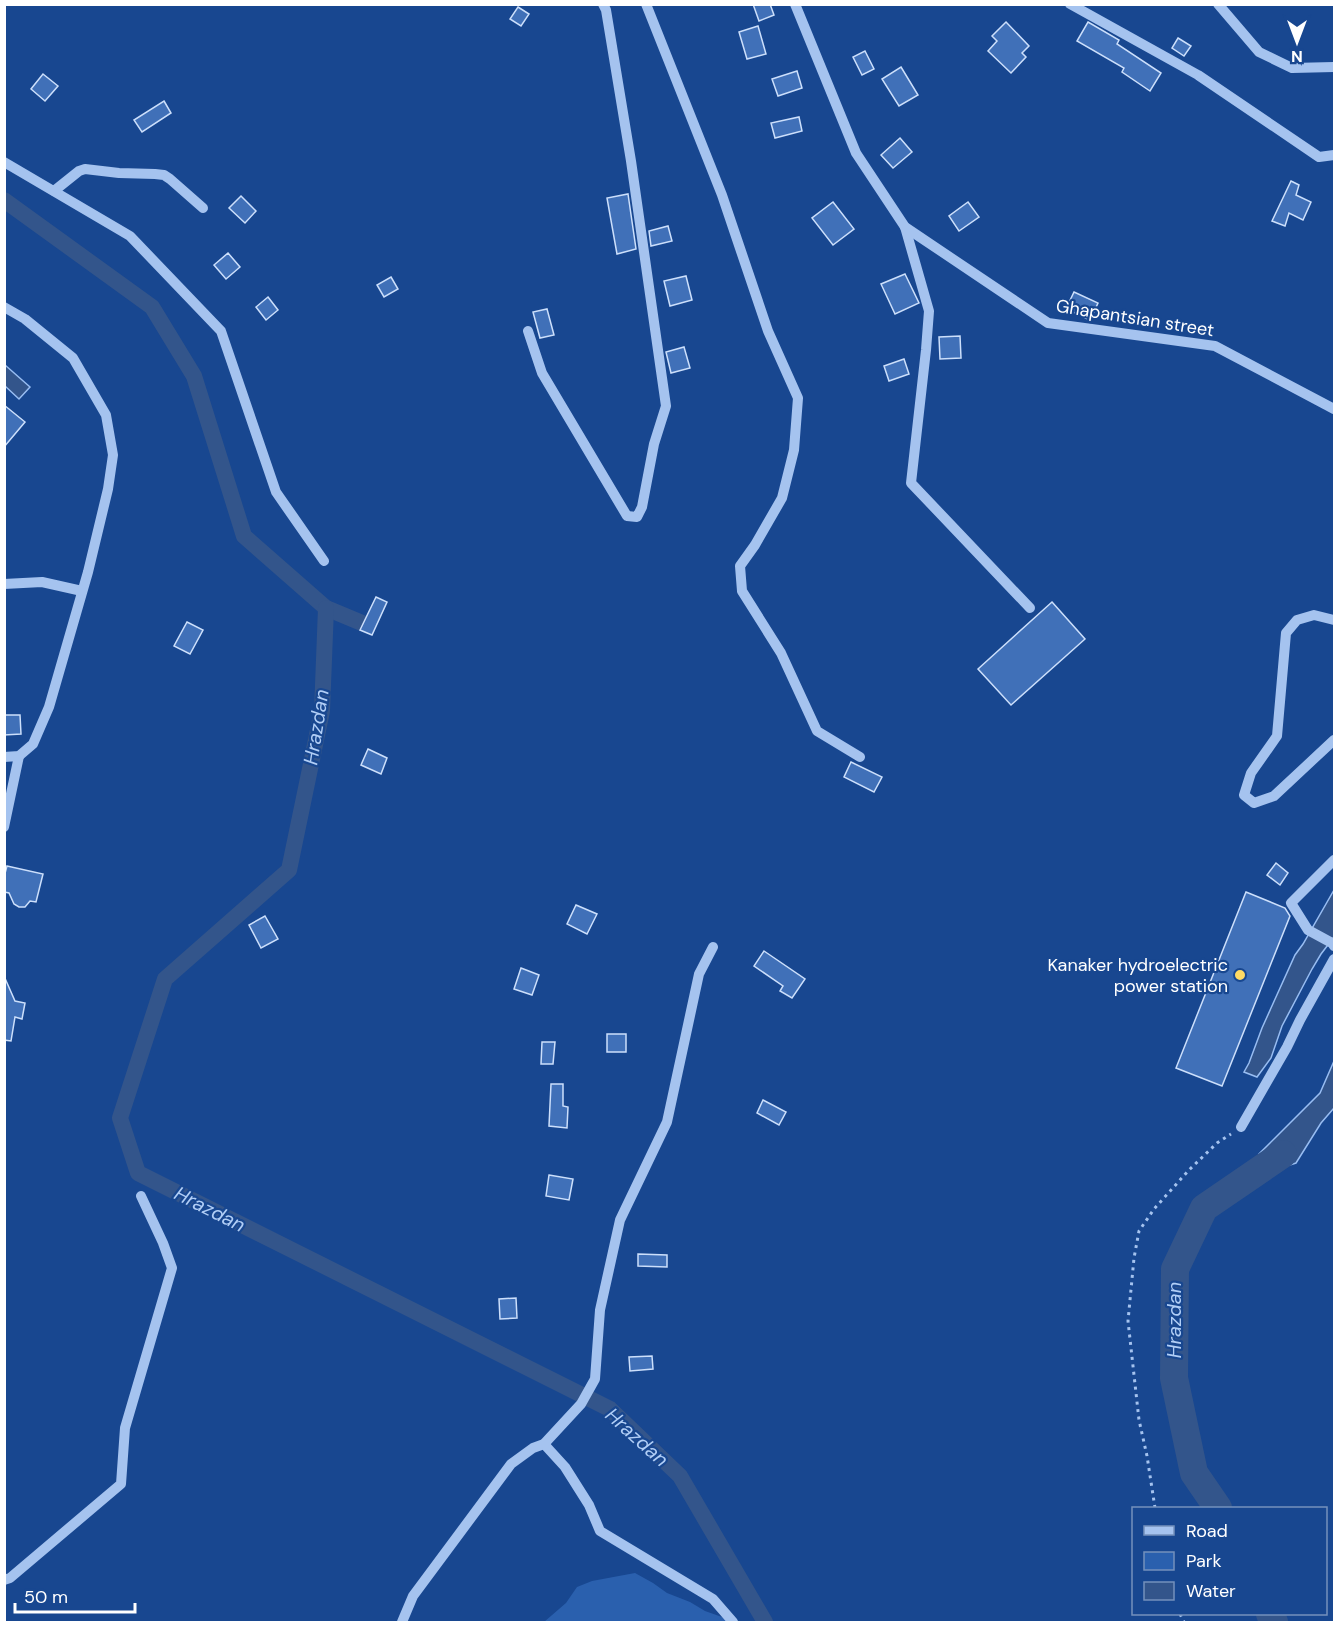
<svg xmlns="http://www.w3.org/2000/svg" width="1339" height="1627" font-family="'DM Sans',sans-serif">
	<style>
		.green { fill: #2a60ae }
		.water { fill: #33558b; stroke: #98bdf2; stroke-width: 1.5 }
		.lines { fill: none; stroke-linecap: round; stroke-linejoin: round }
		.canal { stroke: #33558b; stroke-width: 16 }
		.river { stroke: #33558b; stroke-width: 28 }
		.building { fill: #4070b8; stroke: #ccdffb; stroke-width: 1.5 }
		.path { stroke: #a5c3ef; stroke-width: 3; stroke-dasharray: 3 4.5; stroke-linecap: butt }
		.minor { stroke: #a5c3ef; stroke-width: 10 }
		.poi-dot { fill: #ffda64; stroke: #184790; stroke-width: 2 }
		.labels { text-anchor: middle; stroke-width: 4.5; stroke-linejoin: round; paint-order: stroke }
		.street-label { font-size: 18px; fill: #fff; stroke: #184790 }
		.poi-label { font-size: 18px; fill: #fff; stroke: #184790; text-anchor: end }
		.water-label { font-size: 20px; font-style: italic; fill: #b1cef6; stroke: #184790 }
	</style>
	<rect width="100%" height="100%" fill="#184790"/>
	<path class="green" d="M 635,1573 L 653,1583 L 667,1593 L 690,1602 L 705,1611 L 722,1617 L 728,1622 L 544,1622 L 566,1603 L 577,1587 L 592,1581 Z"/>
	<g class="water">
		<path d="M 5,365 L 30,387 L 19,399 L 5,386 Z"/>
		<path d="M 1334,890 L 1334,937 L 1321,954 L 1312,969 L 1282,1026 L 1271,1058 L 1257,1077 L 1244,1072 L 1249,1063 L 1262,1028 L 1295,955 L 1303,944 Z"/>
		<path d="M 1334,1061 L 1334,1108 L 1321,1123 L 1296,1163 L 1251,1177 L 1259,1154 L 1320,1093 Z"/>
	</g>
	<g class="lines">
		<g class="canal">
			<path d="M 4,200 L 152,307 L 194,376 L 244,536 L 326,608 L 362,623"/>
			<path d="M 326,608 L 322,711 L 289,870 L 165,979 L 120,1118 L 138,1173 L 610,1409 L 680,1476 L 765,1622"/>
		</g>
		<g class="river">
			<path d="M 1218,1508 L 1194,1473 L 1174,1378 L 1175,1269 L 1204,1208 L 1283,1154"/>
			<path d="M 1270,1614 L 1274,1622"/>
		</g>
	</g>
	<g class="building">
		<path d="M 753,4 L 770,4 L 774,15 L 759,21 Z"/>
		<path d="M 518,7 L 529,14 L 521,26 L 510,19 Z"/>
		<path d="M 1006,22 L 1029,46 L 1022,53 L 1026,57 L 1011,73 L 988,51 L 997,41 L 992,36 Z"/>
		<path d="M 1088,22 L 1119,40 L 1117,44 L 1161,73 L 1150,91 L 1122,72 L 1124,68 L 1077,41 Z"/>
		<path d="M 758,26 L 766,54 L 747,59 L 739,32 Z"/>
		<path d="M 1178,38 L 1191,46 L 1184,56 L 1172,48 Z"/>
		<path d="M 865,51 L 874,69 L 862,75 L 853,57 Z"/>
		<path d="M 901,67 L 918,95 L 899,106 L 882,79 Z"/>
		<path d="M 797,71 L 802,88 L 778,96 L 772,79 Z"/>
		<path d="M 43,74 L 58,86 L 45,101 L 31,89 Z"/>
		<path d="M 164,101 L 171,113 L 142,132 L 134,120 Z"/>
		<path d="M 799,117 L 802,131 L 775,138 L 771,123 Z"/>
		<path d="M 900,138 L 912,152 L 893,168 L 881,155 Z"/>
		<path d="M 1291,181 L 1299,185 L 1296,195 L 1311,202 L 1303,220 L 1289,213 L 1285,226 L 1272,221 Z"/>
		<path d="M 628,194 L 636,249 L 617,254 L 607,198 Z"/>
		<path d="M 241,196 L 256,211 L 245,223 L 229,208 Z"/>
		<path d="M 833,202 L 854,229 L 833,245 L 812,218 Z"/>
		<path d="M 968,202 L 979,217 L 959,231 L 949,216 Z"/>
		<path d="M 668,226 L 672,241 L 651,246 L 649,231 Z"/>
		<path d="M 228,253 L 240,267 L 226,279 L 214,265 Z"/>
		<path d="M 905,274 L 919,303 L 895,314 L 881,284 Z"/>
		<path d="M 686,276 L 692,300 L 670,306 L 664,281 Z"/>
		<path d="M 391,277 L 398,289 L 384,297 L 377,285 Z"/>
		<path d="M 1074,292 L 1098,303 L 1090,320 L 1066,309 Z"/>
		<path d="M 268,297 L 278,310 L 266,320 L 256,307 Z"/>
		<path d="M 547,309 L 554,335 L 540,338 L 533,312 Z"/>
		<path d="M 960,336 L 961,358 L 940,359 L 939,337 Z"/>
		<path d="M 684,347 L 690,368 L 671,373 L 666,352 Z"/>
		<path d="M 904,359 L 909,374 L 889,381 L 884,366 Z"/>
		<path d="M 4,405 L 25,422 L 4,447 Z"/>
		<path d="M 376,597 L 387,602 L 372,635 L 360,630 Z"/>
		<path d="M 1052,602 L 1085,639 L 1011,705 L 978,669 Z"/>
		<path d="M 187,622 L 203,630 L 190,654 L 174,646 Z"/>
		<path d="M 4,715 L 20,715 L 21,734 L 4,735 Z"/>
		<path d="M 368,749 L 387,758 L 381,774 L 361,765 Z"/>
		<path d="M 851,762 L 882,777 L 874,792 L 844,777 Z"/>
		<path d="M 1276,863 L 1288,873 L 1280,885 L 1267,875 Z"/>
		<path d="M 7,866 L 43,874 L 36,902 L 30,901 L 25,907 L 19,907 L 14,904 L 9,893 L 4,892 L 4,877 Z"/>
		<path d="M 1246,892 L 1285,908 L 1290,916 L 1222,1086 L 1176,1068 Z"/>
		<path d="M 576,905 L 597,914 L 587,934 L 567,924 Z"/>
		<path d="M 265,916 L 278,939 L 261,948 L 249,925 Z"/>
		<path d="M 764,951 L 805,979 L 792,998 L 780,991 L 783,986 L 754,966 Z"/>
		<path d="M 521,968 L 539,975 L 532,995 L 514,989 Z"/>
		<path d="M 4,976 L 15,1001 L 25,1003 L 22,1019 L 15,1017 L 11,1041 L 4,1040 Z"/>
		<rect x="607" y="1034" width="19" height="18"/>
		<path d="M 542,1042 L 555,1042 L 553,1064 L 541,1064 Z"/>
		<path d="M 551,1084 L 563,1084 L 563,1106 L 568,1107 L 567,1128 L 549,1126 Z"/>
		<path d="M 763,1100 L 786,1112 L 779,1125 L 757,1113 Z"/>
		<path d="M 549,1175 L 573,1179 L 569,1200 L 546,1196 Z"/>
		<path d="M 638,1254 L 667,1255 L 667,1267 L 638,1266 Z"/>
		<path d="M 516,1298 L 517,1318 L 500,1319 L 499,1299 Z"/>
		<path d="M 652,1356 L 653,1369 L 630,1371 L 629,1357 Z"/>
	</g>
	<g class="lines">
		<g class="path">
			<path d="M 1155,1508 L 1147,1456 L 1139,1420 L 1128,1321 L 1134,1258 L 1139,1231 L 1154,1209 L 1189,1170 L 1217,1143 L 1231,1134"/>
			<path d="M 1180,1614 L 1184,1622"/>
		</g>
		<g class="minor">
			<path d="M 646,4 L 722,195 L 768,331 L 798,398 L 794,450 L 782,498 L 755,545 L 740,566 L 742,591 L 781,653 L 817,731 L 860,757"/>
			<path d="M 795,4 L 856,153 L 905,227 L 1048,323 L 1215,346 L 1334,409"/>
			<path d="M 1070,4 L 1198,75 L 1319,157 L 1334,155"/>
			<path d="M 1218,4 L 1259,52 L 1292,68 L 1334,67"/>
			<path d="M 4,162 L 130,236 L 221,331 L 276,492 L 324,561"/>
			<path d="M 54,191 L 79,171 L 85,169 L 119,173 L 155,174 L 164,175 L 170,179 L 203,208"/>
			<path d="M 905,227 L 929,311 L 926,350 L 911,483 L 1030,608"/>
			<path d="M 4,307 L 25,319 L 73,358 L 106,415 L 113,455 L 108,489 L 88,572 L 49,707 L 33,744 L 19,756 L 4,757"/>
			<path d="M 528,331 L 542,373 L 627,516 L 637,517 L 642,507 L 654,444 L 666,406 L 631,161 L 606,10 L 603,4"/>
			<path d="M 4,584 L 42,582 L 82,591"/>
			<path d="M 1334,620 L 1314,615 L 1297,620 L 1286,633 L 1277,736 L 1251,773 L 1244,795 L 1254,803 L 1274,796 L 1334,740"/>
			<path d="M 4,827 L 19,756"/>
			<path d="M 1334,860 L 1291,903 L 1308,930 L 1332,943 L 1334,946"/>
			<path d="M 1241,1127 L 1287,1047 L 1300,1020 L 1334,959"/>
			<path d="M 544,1444 L 565,1467 L 589,1505 L 600,1531 L 713,1599 L 733,1622"/>
			<path d="M 4,1580 L 10,1578 L 121,1484 L 125,1428 L 172,1268 L 163,1243 L 141,1196"/>
			<path d="M 402,1622 L 413,1596 L 511,1464 L 533,1448 L 544,1444 L 581,1404 L 595,1379 L 600,1310 L 620,1220 L 667,1122 L 699,974 L 713,947"/>
		</g>
	</g>
	<circle class="poi-dot" cx="1240" cy="975" r="6"/>
	<g class="labels">
		<g class="street-label">
			<text transform="translate(1135 318) rotate(9)" y="6">Ghapantsian street</text>
		</g>
		<g class="poi-label">
			<text x="1228" y="971">Kanaker hydroelectric<tspan x="1228" dy="21">power station</tspan></text>
		</g>
		<g class="water-label">
			<text transform="translate(316 727) rotate(-81)" y="7">Hrazdan</text>
			<text transform="translate(210 1209) rotate(27)" y="7">Hrazdan</text>
			<text transform="translate(1174 1320) rotate(-90)" y="7">Hrazdan</text>
			<text transform="translate(637 1437) rotate(42)" y="7">Hrazdan</text>
		</g>
	</g>
	<rect width="1339" height="1627" fill="none" stroke="#ffffff" stroke-width="12"/>
	<rect x="1132" y="1507" width="195" height="108" fill="#184790" stroke="#7491bc" stroke-width="1.5"/>
	<rect x="1144" y="1526" width="30" height="9" fill="#a5c3ef" stroke="#7491bc" stroke-width="1.5"/>
	<text x="1186" y="1537" font-size="18" fill="#ffffff">Road</text>
	<rect x="1144" y="1552" width="30" height="18" fill="#2a60ae" stroke="#7491bc" stroke-width="1.5"/>
	<text x="1186" y="1567" font-size="18" fill="#ffffff">Park</text>
	<rect x="1144" y="1582" width="30" height="18" fill="#33558b" stroke="#7491bc" stroke-width="1.5"/>
	<text x="1186" y="1597" font-size="18" fill="#ffffff">Water</text>
	<g transform="translate(1297 42) rotate(180)" stroke="#184790" stroke-width="4.5" paint-order="stroke">
	<path d="M0-4.5L10 22L0 15L-10 22Z" fill="#ffffff"/>
	<text y="-9" font-size="16" font-weight="bold" text-anchor="middle" fill="#ffffff">N</text>
	</g>
	<path d="M15 1603v9h120v-9" fill="none" stroke="#ffffff" stroke-width="3"/>
	<text x="24" y="1603" font-size="18" fill="#ffffff" stroke="#184790" stroke-width="4.5" paint-order="stroke">50 m</text>
</svg>
